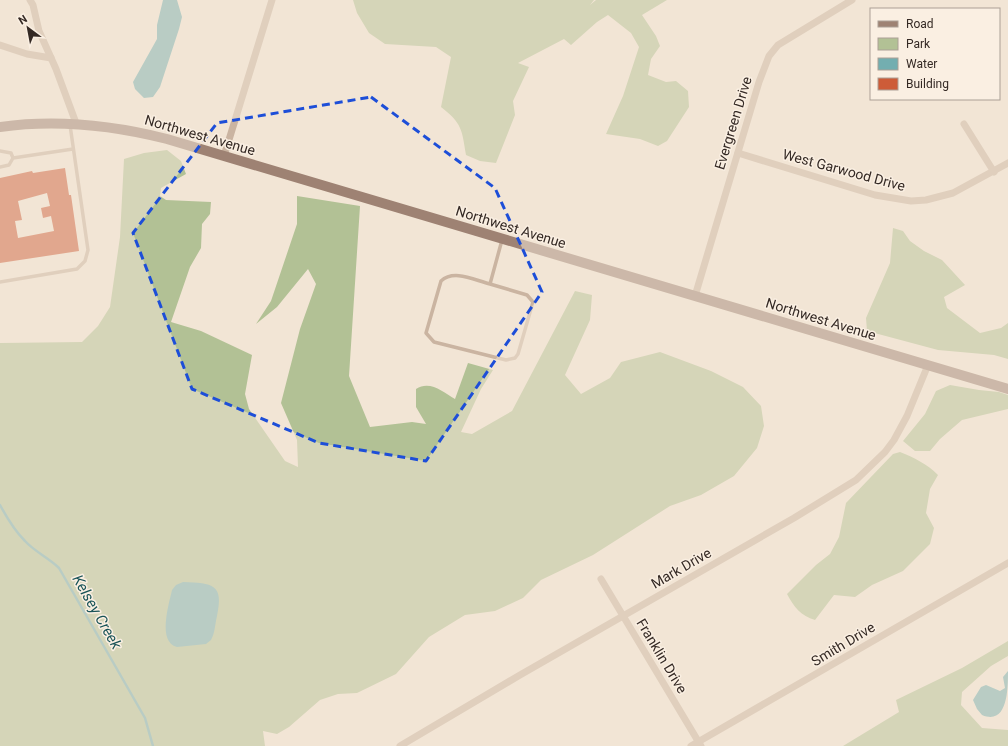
<svg xmlns="http://www.w3.org/2000/svg" width="1008" height="746" font-family="Roboto,sans-serif">
	<style>
		.green { fill: #b2c195 }
		.water { fill: #73aeb0 }
		.lines { fill: none; stroke-linecap: round; stroke-linejoin: round }
		.stream { stroke: #73aeb0; stroke-width: 2.5 }
		.building { fill: #cd5c38; fill-rule: evenodd }
		.lane { stroke: #cab4a1; stroke-width: 3.5 }
		.street { stroke: #cab4a1; stroke-width: 7 }
		.secondary { stroke: #9e8273; stroke-width: 10 }
		.marked { fill: none; stroke: #1d4ed8; stroke-width: 3; stroke-dasharray: 8 5; stroke-linejoin: round }
		.labels { text-anchor: middle; stroke-width: 3; stroke-linejoin: round; paint-order: stroke }
		.street-label { font-size: 14px; fill: #342924; stroke: #faefe2 }
		.water-label { font-size: 15px; font-style: italic; fill: #185357; stroke: #faefe2 }
	</style>
	<rect width="100%" height="100%" fill="#f2e5d5"/>
	<g class="green">
		<path d="M 353,0 L 594,0 L 590,5 L 596,0 L 667,0 L 642,15 L 656,36 L 660,46 L 651,59 L 648,75 L 666,82 L 676,81 L 688,91 L 689,107 L 667,141 L 658,146 L 640,139 L 606,134 L 623,96 L 639,47 L 631,33 L 608,15 L 597,22 L 571,45 L 564,39 L 518,63 L 529,67 L 513,101 L 515,115 L 496,163 L 480,161 L 466,155 C 462,130 462,123 441,107 L 451,57 L 436,47 L 385,44 L 369,33 L 357,13 Z"/>
		<path d="M 167,150 L 181,161 L 186,174 L 161,188 L 160,196 L 166,200 L 211,202 L 210,214 L 202,224 L 201,248 L 190,267 L 171,322 L 201,331 L 252,355 L 245,394 L 249,409 L 285,461 L 298,467 L 297,440 L 281,403 L 300,329 L 316,284 L 308,269 L 277,307 L 256,324 L 271,301 L 297,224 L 297,196 L 360,206 L 349,376 L 370,427 L 412,422 L 426,424 L 416,407 L 416,389 C 430,380 443,392 455,399 L 468,363 L 493,370 L 481,389 L 461,432 L 472,434 L 512,411 L 575,291 L 592,295 L 590,320 L 565,375 L 581,394 L 610,378 L 621,362 L 660,352 L 711,371 L 743,387 L 761,406 L 764,426 L 757,448 L 734,476 L 701,495 L 670,506 L 593,555 L 541,580 L 523,598 L 495,611 L 465,615 L 429,637 L 396,674 L 357,693 L 338,694 L 320,700 L 289,727 L 277,734 L 263,731 L 265,746 L 0,746 L 0,343 L 82,342 L 98,326 L 110,307 L 120,237 L 124,159 L 144,153 Z"/>
		<path d="M 893,228 L 903,231 L 910,241 L 924,251 L 942,260 L 965,285 L 944,297 L 947,308 L 980,333 L 1001,328 L 1008,323 L 1008,359 L 994,355 L 938,350 L 867,331 L 866,318 L 890,263 Z"/>
		<path d="M 950,385 L 979,390 L 999,392 L 1008,395 L 1008,409 L 962,420 L 940,439 L 930,451 L 915,451 L 903,441 L 925,414 L 936,391 Z"/>
		<path d="M 900,452 C 915,458 927,464 938,475 L 930,489 L 926,513 L 934,528 L 930,544 L 903,571 L 872,585 L 855,597 L 834,595 L 815,620 C 801,616 794,607 787,594 L 816,565 L 830,554 L 839,537 L 846,503 L 893,454 Z"/>
		<path d="M 1008,641 L 1008,656 L 991,666 L 962,692 L 961,705 L 982,728 L 1008,730 L 1008,746 L 843,746 L 899,712 L 896,700 L 962,668 Z"/>
	</g>
	<g class="water">
		<path d="M 163,0 L 177,0 L 182,17 L 179,29 L 160,87 L 153,97 L 144,98 L 135,89 L 133,82 L 157,39 L 157,25 Z"/>
		<path d="M 183,582 C 213,583 224,584 217,616 C 215,624 215,633 211,640 L 206,644 L 177,647 C 157,642 169,604 172,590 L 176,585 Z"/>
		<path d="M 1008,671 C 1008,688 1008,726 982,715 L 977,709 L 973,700 L 981,687 L 986,685 L 1000,691 L 1005,688 L 1003,677 Z"/>
	</g>
	<g class="lines">
		<path class="stream" d="M 0,505 C 7,518 15,531 25,541 C 35,552 49,558 59,568 L 145,718 L 153,746"/>
	</g>
	<path class="building" d="M 65,168 L 69,195 L 71,195 L 79,251 L 0,263 L 0,178 L 32,171 L 33,173 ZM 47,193 L 50,206 L 41,208 L 43,218 L 51,216 L 54,231 L 18,238 L 15,221 L 22,220 L 18,201 Z"/>
	<g class="lines">
		<g class="lane">
			<path d="M 0,151 L 11,153 L 13,158 L 9,165 L 0,167"/>
			<path d="M 13,158 L 73,149"/>
			<path d="M 0,282 L 77,269 L 85,261 L 88,250 L 70,125"/>
			<path d="M 490,284 L 527,295 L 533,302 L 518,354 L 515,358 L 506,360 L 434,342 L 426,333 L 441,281 C 454,269 474,280 490,284 L 502,240"/>
		</g>
		<g class="street">
			<path d="M 30,0 L 33,5 L 39,31 L 56,69 L 76,123"/>
			<path d="M 0,45 L 27,54 L 51,58"/>
			<path d="M 964,124 L 994,172"/>
			<path d="M 738,153 L 875,195 L 911,201 L 926,200 L 953,193 L 1008,163"/>
			<path d="M 224,156 L 272,0"/>
			<path d="M 695,296 L 759,82 L 769,56 L 778,45 L 852,0"/>
			<path d="M 601,579 L 701,746"/>
			<path d="M 400,746 L 520,675 L 794,518 L 856,480 L 885,452 L 894,440 L 907,416 L 928,365"/>
			<path d="M 691,746 L 1008,563"/>
		</g>
		<path class="secondary" d="M 0,127 C 57,119 112,125 167,139 L 1008,389"/>
	</g>
	<path d="M0 0H1008V746H0ZM 371,97 L 495,188 L 542,292 L 426,461 L 319,443 L 192,389 L 133,233 L 217,123 Z" fill="#f2e5d5" fill-opacity=".55" fill-rule="evenodd"/>
	<path class="marked" d="M 371,97 L 495,188 L 542,292 L 426,461 L 319,443 L 192,389 L 133,233 L 217,123 Z"/>
	<g class="labels">
		<g class="street-label">
			<text transform="translate(733 123) rotate(-73)" y="5">Evergreen Drive</text>
			<text transform="translate(200 135) rotate(16)" y="5">Northwest Avenue</text>
			<text transform="translate(844 170) rotate(15)" y="5">West Garwood Drive</text>
			<text transform="translate(511 227) rotate(17)" y="5">Northwest Avenue</text>
			<text transform="translate(821 319) rotate(17)" y="5">Northwest Avenue</text>
			<text transform="translate(681 568) rotate(-30)" y="5">Mark Drive</text>
			<text transform="translate(843 644) rotate(-31)" y="5">Smith Drive</text>
			<text transform="translate(662 656) rotate(59)" y="5">Franklin Drive</text>
		</g>
		<g class="water-label">
			<text transform="translate(97 612) rotate(60)" y="5">Kelsey Creek</text>
		</g>
	</g>
	<rect x="870" y="8" width="130" height="92" fill="#faefe2" stroke="#aba096"/>
	<rect x="878" y="21" width="20" height="6" fill="#9e8273" stroke="#aba096"/>
	<text x="906" y="28" font-size="12" fill="#342924">Road</text>
	<rect x="878" y="38" width="20" height="12" fill="#b2c195" stroke="#aba096"/>
	<text x="906" y="48" font-size="12" fill="#342924">Park</text>
	<rect x="878" y="58" width="20" height="12" fill="#73aeb0" stroke="#aba096"/>
	<text x="906" y="68" font-size="12" fill="#342924">Water</text>
	<rect x="878" y="78" width="20" height="12" fill="#cd5c38" stroke="#aba096"/>
	<text x="906" y="88" font-size="12" fill="#342924">Building</text>
	<g transform="translate(28 28) rotate(328)" stroke="#faefe2" stroke-width="3" paint-order="stroke">
	<path d="M0-3L7 15L0 10L-7 15Z" fill="#342924"/>
	<text y="-6" font-size="11" font-weight="bold" text-anchor="middle" fill="#342924">N</text>
	</g>
</svg>
